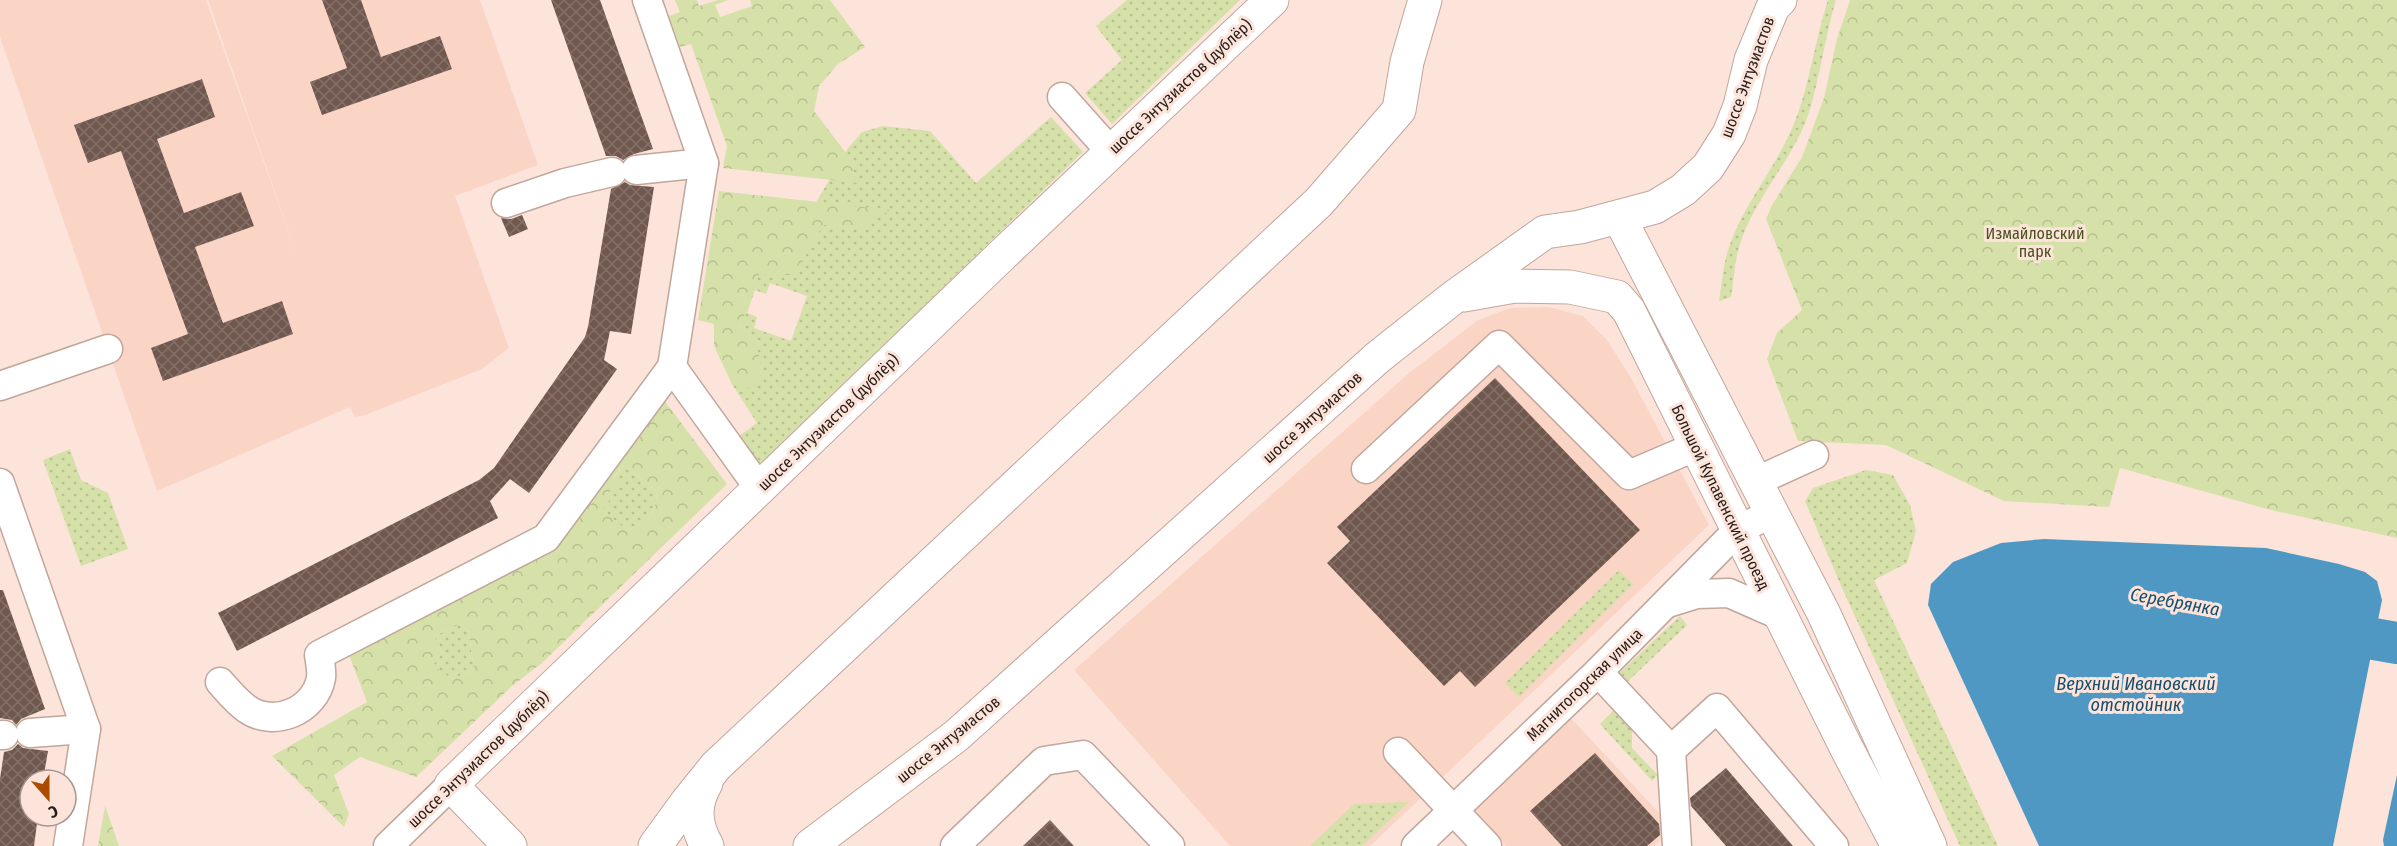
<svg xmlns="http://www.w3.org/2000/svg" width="2397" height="846" font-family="'Fira Sans Condensed',sans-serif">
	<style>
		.built { fill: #fad5c6 }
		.grass { fill: url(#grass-dots); fill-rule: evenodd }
		.forest { fill: url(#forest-crowns); fill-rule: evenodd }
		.water { fill: #4f98c3 }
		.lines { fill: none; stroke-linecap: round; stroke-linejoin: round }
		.river { stroke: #4f98c3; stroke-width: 42 }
		.building { fill: url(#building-cross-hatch) }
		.minor-casing { stroke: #c2a69b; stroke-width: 31 }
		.major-casing { stroke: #c2a69b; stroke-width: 35 }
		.minor { stroke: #fff; stroke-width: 28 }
		.major { stroke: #fff; stroke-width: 33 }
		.labels { text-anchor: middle; stroke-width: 6; stroke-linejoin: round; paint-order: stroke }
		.street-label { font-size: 16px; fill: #251b17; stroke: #fce4db }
		.park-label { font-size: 16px; fill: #49521d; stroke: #fce4db }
		.water-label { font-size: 18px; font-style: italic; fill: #154e6c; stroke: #fce4db }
	</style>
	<defs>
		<pattern id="grass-dots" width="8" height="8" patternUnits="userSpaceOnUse" patternTransform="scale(1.5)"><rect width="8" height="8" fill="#d5e1a8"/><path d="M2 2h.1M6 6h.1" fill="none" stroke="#b7c090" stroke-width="1.8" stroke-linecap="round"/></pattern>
		<pattern id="forest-crowns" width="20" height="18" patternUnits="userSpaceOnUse" patternTransform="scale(1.5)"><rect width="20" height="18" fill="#d5e1a8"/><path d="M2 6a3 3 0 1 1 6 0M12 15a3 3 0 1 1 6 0" fill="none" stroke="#b7c090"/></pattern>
		<pattern id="building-cross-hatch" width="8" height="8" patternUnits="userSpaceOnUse" patternTransform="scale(1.5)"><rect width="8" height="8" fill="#70584e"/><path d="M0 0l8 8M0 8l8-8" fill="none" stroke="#847169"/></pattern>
	</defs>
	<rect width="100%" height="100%" fill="#fce4db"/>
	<g class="built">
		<path d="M 0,0 L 206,0 L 299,261 L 208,0 L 480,0 L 538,165 L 455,196 L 509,348 L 482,369 L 365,415 L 355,417 L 350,407 L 157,491 L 0,37 Z"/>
		<path d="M 1549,307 L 1583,316 L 1607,340 L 1630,376 L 1709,525 L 1370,846 L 1230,846 L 1074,670 L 1408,374 L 1478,320 L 1510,308 Z"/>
		<path d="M 1568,715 L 1674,829 L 1654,846 L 1506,846 L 1473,809 Z"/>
	</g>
	<g class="grass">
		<path d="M 1127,0 L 1240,0 L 1112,124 L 1085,93 L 1122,60 L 1096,26 Z"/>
		<path d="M 1828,0 L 1836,0 C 1824,39 1820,82 1806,121 C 1788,166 1750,204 1738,251 C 1734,266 1734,282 1731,297 L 1719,301 C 1722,284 1723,264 1729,247 C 1743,206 1772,172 1790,133 C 1809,92 1814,43 1828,0 Z"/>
		<path d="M 1051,117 L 1083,152 L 759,465 L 739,436 L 757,423 L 732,384 L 740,327 L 758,274 L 781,262 L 848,148 L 862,132 L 883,126 L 930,131 L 976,183 ZM 770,283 L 807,296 L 791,341 L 754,328 L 757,317 L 747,313 L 755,290 L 766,294 Z"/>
		<path d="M 70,449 L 81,480 L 108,493 L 128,549 L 81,566 L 43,460 Z"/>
		<path d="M 624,465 L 657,491 C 656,515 649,522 627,530 L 601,510 L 612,497 L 608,494 L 613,479 Z"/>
		<path d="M 1866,470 L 1893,475 L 1910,505 L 1916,531 L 1907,563 L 1874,580 L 1998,846 L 1960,846 L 1842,588 L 1805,501 L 1813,488 Z"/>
		<path d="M 1619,570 L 1633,584 L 1519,697 L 1505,683 Z"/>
		<path d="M 1680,616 L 1687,625 L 1622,687 L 1613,679 Z"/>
		<path d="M 460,624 L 469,632 L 474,670 L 452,679 L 432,666 L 442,652 L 434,636 Z"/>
		<path d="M 1619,705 L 1636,723 L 1632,731 L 1632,748 L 1658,775 L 1652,781 L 1600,724 Z"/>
		<path d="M 1409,802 L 1362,846 L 1310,846 L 1354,804 Z"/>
	</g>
	<g class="forest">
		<path d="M 675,0 L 697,0 L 699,6 L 718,0 L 728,0 L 715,5 L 720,17 L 752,6 L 750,0 L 830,0 L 865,47 L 838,64 L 819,86 L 814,111 L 846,153 L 858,183 L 723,168 L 727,146 L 691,44 L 680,47 L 669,16 L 680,12 Z"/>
		<path d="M 1850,0 L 2397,0 L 2397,538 L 2271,510 L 2120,468 L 2109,507 L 2004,501 L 1886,445 L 1798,441 L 1767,359 L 1777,333 L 1802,310 L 1766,219 L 1772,205 L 1802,157 L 1824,98 L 1837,39 Z"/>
		<path d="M 719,191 L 890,210 L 859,229 L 823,225 L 794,275 L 759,274 L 740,327 C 757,344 761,351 761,376 L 747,388 L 732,384 L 714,346 L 714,324 L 698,320 Z"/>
		<path d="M 664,400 L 727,484 L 542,663 L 511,687 L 416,777 L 360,757 L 334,775 L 349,814 L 344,827 L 272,756 L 367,702 L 349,655 L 553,550 ZM 624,465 L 657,491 C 656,515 649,522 627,530 L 602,510 L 612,497 L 608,494 L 618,482 L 613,478 ZM 460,624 L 469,632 L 474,670 L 452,679 L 433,666 L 442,652 L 434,636 Z"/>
		<path d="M 105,806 L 119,846 L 98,846 Z"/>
	</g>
	<g class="water">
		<path d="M 2044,539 L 2266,548 L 2339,564 L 2365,572 L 2377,581 L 2382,600 L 2333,846 L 2039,846 L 1928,605 L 1931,584 L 1953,562 L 2001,543 Z"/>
		<path d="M 2397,775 L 2397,846 L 2384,846 L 2383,840 Z"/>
	</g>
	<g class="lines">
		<path class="river" d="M 2317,629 L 2397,643"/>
	</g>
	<g class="building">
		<path d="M 322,0 L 361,0 L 381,57 L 440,36 L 452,69 L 322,115 L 310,82 L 347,68 Z"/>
		<path d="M 551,0 L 600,0 L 653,149 L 634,154 L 623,160 L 616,156 L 606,156 Z"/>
		<path d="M 202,79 L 215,117 L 157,139 L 184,213 L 241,192 L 254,226 L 195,247 L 223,323 L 282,301 L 293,334 L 163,381 L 151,348 L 188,334 L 121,151 L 88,163 L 74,125 Z"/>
		<path d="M 625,182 L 630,185 L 654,187 L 631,334 L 610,331 L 604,360 L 617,369 L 529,493 L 510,479 L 490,501 L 498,518 L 237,651 L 218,613 L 479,480 L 494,468 L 585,337 L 588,327 L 611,189 Z"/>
		<path d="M 522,215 L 528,229 L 509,237 L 501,218 L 511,219 Z"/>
		<path d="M 1495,378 L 1640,530 L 1475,687 L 1460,671 L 1444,686 L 1327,563 L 1350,541 L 1337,527 Z"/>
		<path d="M 0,590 L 3,590 L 45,709 L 21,719 L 16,725 L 12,720 L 0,718 Z"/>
		<path d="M 18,744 L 23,748 L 48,751 L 43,780 L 30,780 L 30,816 L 38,816 L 34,846 L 0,846 L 0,779 L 4,752 L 12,750 Z"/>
		<path d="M 1595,753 L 1659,824 L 1660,835 L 1647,846 L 1562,846 L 1530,811 Z"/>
		<path d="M 1726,768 L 1768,817 L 1793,846 L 1726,846 L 1691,806 L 1690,798 Z"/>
		<path d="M 1050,820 L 1074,846 L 1023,846 Z"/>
	</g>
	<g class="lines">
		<defs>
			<g id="minor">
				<path d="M 1062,97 L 1111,152"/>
				<path d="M 636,170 L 704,163"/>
				<path d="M 506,203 L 565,183 L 612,172"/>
				<path d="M 672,367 L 759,488"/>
				<path d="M 0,386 L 108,349"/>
				<path d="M 1366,469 L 1499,345 L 1629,475 L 1697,446"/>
				<path d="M 1757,481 L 1814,455"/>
				<path d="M 0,483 L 86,729 L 68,846"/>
				<path d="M 1668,603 L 1697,594 L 1729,593 L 1779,615"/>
				<path d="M 1598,672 L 1671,750 L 1717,708 L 1834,846"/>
				<path d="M 220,682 C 228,691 237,702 247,709 C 274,728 315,711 321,678 C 322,671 320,662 319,655 L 546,538 L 672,367 L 704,163 L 647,0"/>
				<path d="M 30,733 L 86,729"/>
				<path d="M 0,735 L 4,735"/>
				<path d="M 1671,750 L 1677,846"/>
				<path d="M 1398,752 L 1487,846"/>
				<path d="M 388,846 L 451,785"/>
				<path d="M 955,846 L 1044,761 L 1083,755 L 1170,846"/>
				<path d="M 1416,846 L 1598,672 L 1739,529 L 1773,513"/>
			</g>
			<g id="major">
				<path d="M 1619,217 L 1823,612 L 1930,846"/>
				<path d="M 1464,295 L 1515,286 L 1570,287 L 1617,297 L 1629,311 L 1847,749 L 1898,846"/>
				<path d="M 706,783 C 693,805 695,825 707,846"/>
				<path d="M 510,846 L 451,785 L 1001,256 L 1272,0"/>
				<path d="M 655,846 L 687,802 L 716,766 L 1319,202 L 1399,110 L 1407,62 L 1425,0"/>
				<path d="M 810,846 L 956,736 L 1377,358 L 1454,297 L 1545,232 L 1580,227 L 1655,207 L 1683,190 L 1708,167 L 1729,134 L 1740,106 L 1751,60 L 1773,7 L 1780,0"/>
			</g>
		</defs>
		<use href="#minor" class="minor-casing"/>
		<use href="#major" class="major-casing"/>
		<use href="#minor" class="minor"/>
		<use href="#major" class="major"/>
	</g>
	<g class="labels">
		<g class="street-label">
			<text transform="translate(1747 77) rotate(-70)" y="6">шоссе Энтузиастов</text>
			<text transform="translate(1180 86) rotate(-43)" y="6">шоссе Энтузиастов (дублёр)</text>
			<text transform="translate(1312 417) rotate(-42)" y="6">шоссе Энтузиастов</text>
			<text transform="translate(828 422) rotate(-44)" y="6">шоссе Энтузиастов (дублёр)</text>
			<text transform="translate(1721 497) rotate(64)" y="6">Большой Купавенский проезд</text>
			<text transform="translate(1584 684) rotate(-44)" y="6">Магнитогорская улица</text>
			<text transform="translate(948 739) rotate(-39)" y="6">шоссе Энтузиастов</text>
			<text transform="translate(478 759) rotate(-44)" y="6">шоссе Энтузиастов (дублёр)</text>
		</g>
		<g class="park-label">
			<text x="2035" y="239">Измайловский<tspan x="2035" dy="18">парк</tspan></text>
		</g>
		<g class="water-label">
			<text transform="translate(2175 602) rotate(10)" y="6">Серебрянка</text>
			<text x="2136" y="690">Верхний Ивановский<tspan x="2136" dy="21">отстойник</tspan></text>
		</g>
	</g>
	<g transform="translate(48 798) rotate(159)"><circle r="28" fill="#fce4db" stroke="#a6948d" stroke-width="1.5"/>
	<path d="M0-4.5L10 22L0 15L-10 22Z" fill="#ab4b00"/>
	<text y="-9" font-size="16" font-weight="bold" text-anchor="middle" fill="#251b17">С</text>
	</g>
</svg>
